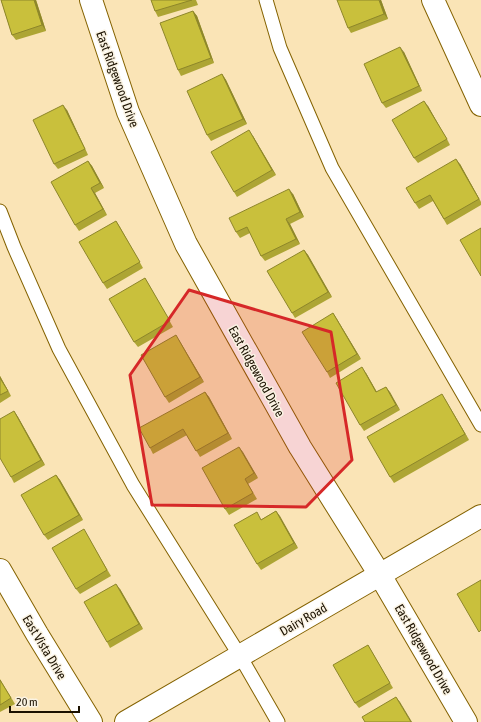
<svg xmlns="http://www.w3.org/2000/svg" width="481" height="722" font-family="'Asap Condensed',sans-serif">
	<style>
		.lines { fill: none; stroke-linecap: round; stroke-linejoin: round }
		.lane-casing { stroke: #846200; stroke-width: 15 }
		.street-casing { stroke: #846200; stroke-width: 24 }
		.secondary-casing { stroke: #846200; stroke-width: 24 }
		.lane { stroke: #fff; stroke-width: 13 }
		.street { stroke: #fff; stroke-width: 22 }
		.secondary { stroke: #fff; stroke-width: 22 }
		.wall { fill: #ada534 }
		.shaded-wall { fill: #8d862a }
		.building { fill: #c9c03c; stroke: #8d862a }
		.marked { fill: #d62828; fill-opacity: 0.2; stroke: #d62828; stroke-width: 3; stroke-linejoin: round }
		.labels { text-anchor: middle; stroke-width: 3; stroke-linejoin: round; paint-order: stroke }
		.street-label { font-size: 13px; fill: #1b1100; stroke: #faf3e3 }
	</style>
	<rect width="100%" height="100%" fill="#fae4b6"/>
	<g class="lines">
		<defs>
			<g id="lane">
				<path d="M 266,0 L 280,48 L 332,168 L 481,425"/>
				<path d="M 0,211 L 14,247 L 59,349 L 133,485 L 240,656 L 278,722"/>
			</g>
			<g id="street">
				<path d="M 91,0 L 128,112 L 186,244 L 300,447 L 380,575 L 466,722"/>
				<path d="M 433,0 L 481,105"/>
				<path d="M 0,570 L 37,634 L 91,722"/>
			</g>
			<path id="secondary" d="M 126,722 L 481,516"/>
		</defs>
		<use href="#lane" class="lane-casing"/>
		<use href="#street" class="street-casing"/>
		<use href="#secondary" class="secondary-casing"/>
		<use href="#lane" class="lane"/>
		<use href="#street" class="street"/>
		<use href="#secondary" class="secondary"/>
	</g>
	<g class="wall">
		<path d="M 1,0 L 36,0 L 46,31 L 16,40 L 12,35 Z"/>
		<path d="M 151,0 L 196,0 L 198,5 L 158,17 L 155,11 Z"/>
		<path d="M 381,0 L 388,19 L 351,33 L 348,28 Z"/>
		<path d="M 193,11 L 197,16 L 214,63 L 181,76 L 178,70 Z"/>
		<path d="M 404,52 L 422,91 L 386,108 L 382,103 Z"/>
		<path d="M 222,74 L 226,80 L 247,124 L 211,141 L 207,135 Z"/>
		<path d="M 428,106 L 450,145 L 418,163 L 414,158 Z"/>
		<path d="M 67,110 L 88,155 L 58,169 L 54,164 Z"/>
		<path d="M 253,136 L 276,175 L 237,197 L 234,192 Z"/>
		<path d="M 88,161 L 92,166 L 104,188 L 95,193 L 107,215 L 79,231 L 75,225 Z"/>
		<path d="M 460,164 L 481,202 L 481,205 L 447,225 L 433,201 L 419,209 L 415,203 Z"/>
		<path d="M 293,194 L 304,217 L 290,224 L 300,244 L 265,261 L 261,256 L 250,233 L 240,238 L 236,232 Z"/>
		<path d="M 116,221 L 120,227 L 143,268 L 107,289 L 103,283 Z"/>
		<path d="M 304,250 L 308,255 L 332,297 L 295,318 L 292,313 Z"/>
		<path d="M 145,278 L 148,283 L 173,327 L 138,347 L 134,342 Z"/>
		<path d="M 333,313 L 361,359 L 330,378 L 327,372 Z"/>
		<path d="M 179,340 L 204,382 L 169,403 L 165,397 Z"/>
		<path d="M 366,373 L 377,392 L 386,387 L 400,410 L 364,431 L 360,425 Z"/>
		<path d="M 0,376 L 11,396 L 0,403 Z"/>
		<path d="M 205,392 L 209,397 L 232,439 L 200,457 L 187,435 L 153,454 L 150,448 Z"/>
		<path d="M 445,399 L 469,440 L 394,483 L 390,477 Z"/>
		<path d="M 14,411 L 18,417 L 45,465 L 14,483 L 11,477 Z"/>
		<path d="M 239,447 L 258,478 L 248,484 L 257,499 L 229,515 L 225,509 Z"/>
		<path d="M 56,475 L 60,480 L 83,520 L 48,540 L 44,535 Z"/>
		<path d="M 276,511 L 298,548 L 261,570 L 257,564 L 262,519 Z"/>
		<path d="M 87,535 L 111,576 L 80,594 L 76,589 Z"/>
		<path d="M 120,589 L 143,629 L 110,648 L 107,642 Z"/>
		<path d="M 368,645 L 371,650 L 393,688 L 359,708 L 355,703 Z"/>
		<path d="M 0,679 L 15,704 L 0,712 Z"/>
	</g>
	<g class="shaded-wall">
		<path d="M 34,0 L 36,0 L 46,31 L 42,25 Z"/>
		<path d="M 379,0 L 381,0 L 388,19 L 384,14 Z"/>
		<path d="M 193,11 L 197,16 L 214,63 L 211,58 Z"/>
		<path d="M 400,47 L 404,52 L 422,91 L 419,86 Z"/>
		<path d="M 222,74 L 226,80 L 247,124 L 243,119 Z"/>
		<path d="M 424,101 L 428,106 L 450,145 L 447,139 Z"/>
		<path d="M 63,105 L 67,110 L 88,155 Z"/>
		<path d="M 249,130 L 253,136 L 276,175 L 272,170 Z"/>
		<path d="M 456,159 L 460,164 L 481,202 L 479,199 Z"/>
		<path d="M 88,161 L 92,166 L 104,188 L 100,183 Z"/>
		<path d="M 91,188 L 95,193 L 107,215 L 103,209 Z"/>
		<path d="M 289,189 L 293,194 L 304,217 L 300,212 Z"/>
		<path d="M 286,219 L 290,224 L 300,244 L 296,239 Z"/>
		<path d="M 304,250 L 308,255 L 332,297 L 328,292 Z"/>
		<path d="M 333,313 L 337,319 L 361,359 L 357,354 Z"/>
		<path d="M 176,335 L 179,340 L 204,382 L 200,377 Z"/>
		<path d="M 362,367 L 366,373 L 380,398 L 376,392 Z"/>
		<path d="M 0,376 L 11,396 L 0,378 Z"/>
		<path d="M 386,387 L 390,392 L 400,410 L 396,405 Z"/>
		<path d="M 205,392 L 209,397 L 232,439 L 228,433 Z"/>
		<path d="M 442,394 L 445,399 L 469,440 L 465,434 Z"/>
		<path d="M 14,411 L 18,417 L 45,465 L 41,460 Z"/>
		<path d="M 239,447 L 243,452 L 258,478 L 254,473 Z"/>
		<path d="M 56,475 L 60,480 L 83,520 L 79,515 Z"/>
		<path d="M 276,511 L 280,516 L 298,548 L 294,543 Z"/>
		<path d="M 116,584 L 120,589 L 143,629 L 139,624 Z"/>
		<path d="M 396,697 L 400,702 L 412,722 L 411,722 Z"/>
	</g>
	<g class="building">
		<path d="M 1,0 L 34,0 L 42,25 L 12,35 Z"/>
		<path d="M 151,0 L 192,0 L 155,11 Z"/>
		<path d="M 337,0 L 379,0 L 384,14 L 348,28 Z"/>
		<path d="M 193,11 L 211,58 L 178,70 L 160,23 Z"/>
		<path d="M 400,47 L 419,86 L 382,103 L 364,64 Z"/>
		<path d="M 222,74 L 243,119 L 207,135 L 187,91 Z"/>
		<path d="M 424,101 L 447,139 L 414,158 L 392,120 Z"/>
		<path d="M 63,105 L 85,149 L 54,164 L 33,120 Z"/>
		<path d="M 249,130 L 272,170 L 234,192 L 211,152 Z"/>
		<path d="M 456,159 L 479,199 L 444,219 L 430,195 L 415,203 L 406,188 Z"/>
		<path d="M 88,161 L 100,183 L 91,188 L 103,209 L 75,225 L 51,182 Z"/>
		<path d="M 289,189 L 300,212 L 286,219 L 296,239 L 261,256 L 247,227 L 236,232 L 229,218 Z"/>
		<path d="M 116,221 L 140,262 L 103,283 L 79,242 Z"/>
		<path d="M 481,228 L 481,276 L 460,240 Z"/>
		<path d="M 304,250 L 328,292 L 292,313 L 267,271 Z"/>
		<path d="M 145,278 L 170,321 L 134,342 L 109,299 Z"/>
		<path d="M 333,313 L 357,354 L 327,372 L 302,332 Z"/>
		<path d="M 176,335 L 200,377 L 165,397 L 141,355 Z"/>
		<path d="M 362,367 L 376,392 L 386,387 L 396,405 L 360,425 L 336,383 Z"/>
		<path d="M 0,378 L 8,391 L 0,395 Z"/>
		<path d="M 205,392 L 228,433 L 196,451 L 183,429 L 150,448 L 139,428 Z"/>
		<path d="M 442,394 L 465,434 L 390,477 L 367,437 Z"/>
		<path d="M 14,411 L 41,460 L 11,477 L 0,458 L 0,419 Z"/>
		<path d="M 239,447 L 254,473 L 245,479 L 253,493 L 225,509 L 202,468 Z"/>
		<path d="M 56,475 L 79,515 L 44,535 L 21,495 Z"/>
		<path d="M 276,511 L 294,543 L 257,564 L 234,525 L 257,512 L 261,520 Z"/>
		<path d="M 84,529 L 107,570 L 76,589 L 52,548 Z"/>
		<path d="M 481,580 L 481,630 L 479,632 L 457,594 Z"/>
		<path d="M 116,584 L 139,624 L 107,642 L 84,602 Z"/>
		<path d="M 368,645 L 390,683 L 355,703 L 333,665 Z"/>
		<path d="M 0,680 L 11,698 L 0,705 Z"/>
		<path d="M 396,697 L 411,722 L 365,722 L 362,717 Z"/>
	</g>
	<path class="marked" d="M 189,290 L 331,332 L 352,460 L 306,507 L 152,505 L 130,375 Z"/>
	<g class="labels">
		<g class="street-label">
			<text transform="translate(118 79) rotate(70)" y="5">East Ridgewood Drive</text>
			<text transform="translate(257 371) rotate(61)" y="5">East Ridgewood Drive</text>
			<text transform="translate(303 619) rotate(-30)" y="5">Dairy Road</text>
			<text transform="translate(45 647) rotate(59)" y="5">East Vista Drive</text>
			<text transform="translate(424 649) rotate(60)" y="5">East Ridgewood Drive</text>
		</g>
	</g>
	<path d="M10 706v6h69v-6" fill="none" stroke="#1b1100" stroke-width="2"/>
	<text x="16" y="706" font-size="12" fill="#1b1100" stroke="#faf3e3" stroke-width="3" paint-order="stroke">20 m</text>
</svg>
